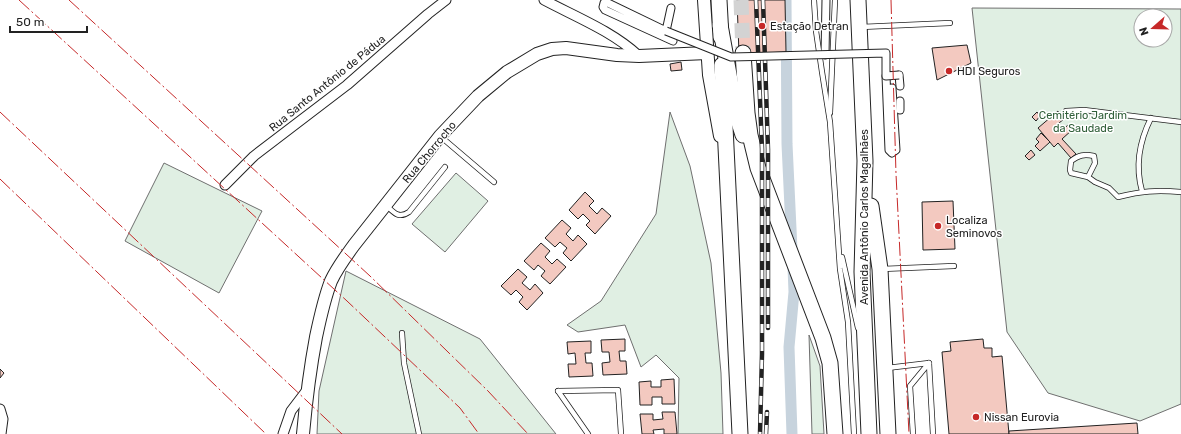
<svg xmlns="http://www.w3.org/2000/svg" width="1181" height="434" font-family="Rubik,sans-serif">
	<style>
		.green { fill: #e0efe3; stroke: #6f6f6f; fill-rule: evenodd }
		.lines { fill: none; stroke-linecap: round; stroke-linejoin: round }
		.canal { stroke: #c7d3dd; stroke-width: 11 }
		.building { fill: #f3c9c0; stroke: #222 }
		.trunk-tunnel { stroke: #d3d3d3; stroke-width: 15; stroke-dasharray: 15 8; stroke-linecap: butt }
		.service-casing { stroke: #222; stroke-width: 6 }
		.pedestrian-casing { stroke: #222; stroke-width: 9 }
		.minor-casing { stroke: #222; stroke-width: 11 }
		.tertiary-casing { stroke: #222; stroke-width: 14 }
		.primary-casing { stroke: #222; stroke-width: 17 }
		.trunk-casing { stroke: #222; stroke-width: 17 }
		.service { stroke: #fff; stroke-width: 4.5 }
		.pedestrian { stroke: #fff; stroke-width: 7 }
		.minor { stroke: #fff; stroke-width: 9 }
		.tertiary { stroke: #fff; stroke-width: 12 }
		.primary { stroke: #fff; stroke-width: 15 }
		.trunk { stroke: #fff; stroke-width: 15 }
		.rail-casing { stroke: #222; stroke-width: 4.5 }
		.rail { stroke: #fff; stroke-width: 3; stroke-dasharray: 9; stroke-linecap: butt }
		.pedestrian-bridge-casing { stroke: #222; stroke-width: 9; stroke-linecap: butt }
		.pedestrian-bridge { stroke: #fff; stroke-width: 7 }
		.power { stroke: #c62828; stroke-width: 1; stroke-dasharray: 14 3 2 3; stroke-linecap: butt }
		.poi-dot { fill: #c62828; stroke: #fff; stroke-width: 1.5 }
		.labels { text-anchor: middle; stroke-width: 3; stroke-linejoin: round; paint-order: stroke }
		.poi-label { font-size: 11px; fill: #222; stroke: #fff; text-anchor: start }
		.street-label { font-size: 11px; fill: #222; stroke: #fff }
		.park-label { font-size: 11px; fill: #2f5e38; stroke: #fff }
	</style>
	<rect width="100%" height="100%" fill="#fff"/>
	<g class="green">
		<path d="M 972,8 L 1181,9 L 1181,404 L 1140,421 L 1048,393 L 1007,332 ZM 1141,16 L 1165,16 L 1165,40 L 1141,40 Z"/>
		<path d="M 670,112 L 690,166 L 711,263 L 721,373 L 723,434 L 678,434 L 679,378 L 656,355 L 641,367 L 625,325 L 578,332 L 567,325 L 601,301 L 656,214 Z"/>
		<path d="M 164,163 L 262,211 L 219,293 L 125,241 Z"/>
		<path d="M 456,173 L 488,201 L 445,252 L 412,224 Z"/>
		<path d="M 346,271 L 480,339 L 556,434 L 317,434 L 319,391 Z"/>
		<path d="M 809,335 L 820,366 L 824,434 L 812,434 Z"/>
	</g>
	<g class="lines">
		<g class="canal">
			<path d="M 786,0 L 787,144 L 792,250"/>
			<path d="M 792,434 L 789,347 L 794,292 L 793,267"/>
		</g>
	</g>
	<g class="building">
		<path d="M 737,0 L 785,0 L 786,52 L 739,54 Z"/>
		<path d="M 967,45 L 971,63 L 937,80 L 932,48 Z"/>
		<path d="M 681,62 L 682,70 L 671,71 L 670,64 Z"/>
		<path d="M 1058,111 L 1064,119 L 1054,127 L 1059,133 L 1068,125 L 1072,130 L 1062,139 L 1076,154 L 1071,158 L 1058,143 L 1054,147 L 1038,128 Z"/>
		<path d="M 1037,112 L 1040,116 L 1036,121 L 1032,117 Z"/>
		<path d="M 1041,133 L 1050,142 L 1040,151 L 1035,146 L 1039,142 L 1036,139 Z"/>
		<path d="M 1031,150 L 1035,155 L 1029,160 L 1025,156 Z"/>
		<path d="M 585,192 L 594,201 L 589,206 L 597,214 L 602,208 L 611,216 L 595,234 L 586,225 L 590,221 L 583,214 L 578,219 L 569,210 Z"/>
		<path d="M 953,201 L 955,249 L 923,250 L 922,202 Z"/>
		<path d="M 562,220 L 571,228 L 566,234 L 573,241 L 578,235 L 587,244 L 571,261 L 563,253 L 567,248 L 560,242 L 555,247 L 545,238 Z"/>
		<path d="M 541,243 L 550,251 L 545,257 L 552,264 L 557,259 L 566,267 L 550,284 L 541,276 L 545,271 L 538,265 L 534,270 L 524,261 Z"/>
		<path d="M 518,269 L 527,277 L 522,283 L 530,290 L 535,284 L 543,293 L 527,310 L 519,302 L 523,297 L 516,290 L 511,295 L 501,286 Z"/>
		<path d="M 625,339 L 625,351 L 619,351 L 620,361 L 626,361 L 627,374 L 603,375 L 602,363 L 610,362 L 609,352 L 602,352 L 601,340 Z"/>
		<path d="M 983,339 L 984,348 L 992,348 L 992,357 L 1002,356 L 1009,434 L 949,434 L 942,352 L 951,351 L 950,342 Z"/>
		<path d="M 591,341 L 591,353 L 585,353 L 586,363 L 592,363 L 593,376 L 569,377 L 568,364 L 576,364 L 575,353 L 568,354 L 567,342 Z"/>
		<path d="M 0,369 L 4,373 L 0,378 Z"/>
		<path d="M 674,379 L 675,404 L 662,404 L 662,397 L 652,397 L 652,405 L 640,405 L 639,382 L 651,381 L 651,387 L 661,387 L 661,380 Z"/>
		<path d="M 662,412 L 675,412 L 677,434 L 664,434 L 664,429 L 653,430 L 654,434 L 642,434 L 640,414 L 653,414 L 653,420 L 663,419 Z"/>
		<path d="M 1137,423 L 1138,434 L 1009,434 L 1009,431 Z"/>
	</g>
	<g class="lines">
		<path class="trunk-tunnel" d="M 741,0 L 743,53"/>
		<defs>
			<g id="service">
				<path d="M 814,0 L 816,31 L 822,72 L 830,122 L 840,269 L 848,322 L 854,434"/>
				<path d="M 861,27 L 950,23"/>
				<path d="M 1066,111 L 1084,110 L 1181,122"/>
				<path d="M 830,113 L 835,0"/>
				<path d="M 440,136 L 494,182"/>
				<path d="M 1088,177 L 1095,163 L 1094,156 C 1084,154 1079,155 1071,161 L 1070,170 L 1071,173 L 1088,177 L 1095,182 L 1109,188 L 1118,197 C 1142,191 1156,190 1181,192"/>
				<path d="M 1142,191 C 1135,166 1139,142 1151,118"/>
				<path d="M 386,205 C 394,213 399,219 409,212 L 445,167"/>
				<path d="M 842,257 L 858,328"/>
				<path d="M 882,269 L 954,266"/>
				<path d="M 402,333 L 404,363 L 419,434"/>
				<path d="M 887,368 L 929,363 L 933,434"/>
				<path d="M 558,391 L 618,390 L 621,434"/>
				<path d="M 558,391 L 588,434"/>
				<path d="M 913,434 L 910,386 L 929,363"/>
			</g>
			<g id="pedestrian">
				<path d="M 671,8 L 666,31 L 608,3 L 604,3 L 603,7 L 605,10 L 673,41"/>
				<path d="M 825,55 L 826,0"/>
				<path d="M 899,75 L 900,86"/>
				<path d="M 886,76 L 889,150 L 892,153 L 896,150 L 892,88"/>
				<path d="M 900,101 L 900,110"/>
			</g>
			<g id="minor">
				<path d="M 544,0 C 576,17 612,31 639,56"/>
				<path d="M 225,185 L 254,156 L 347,85 L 428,14 L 446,0"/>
				<path d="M 0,409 L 3,419 L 1,434"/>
				<path d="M 283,434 L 291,411 L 307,390"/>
			</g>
			<g id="tertiary">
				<path d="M 704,0 L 709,75 L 720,136"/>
				<path d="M 303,434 C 306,401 310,369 316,337 C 320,318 324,299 331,281 C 337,268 346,256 354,245 L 440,136 L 478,96 L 507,72 L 537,54 L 552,49 L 566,48 L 617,55 L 639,56 L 707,53"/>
			</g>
			<g id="primary">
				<path d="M 719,0 L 721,37"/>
				<path d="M 722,65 L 740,434"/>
			</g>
			<g id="trunk">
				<path d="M 858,0 L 865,161 L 862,272 L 869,434"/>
				<path d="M 720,25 L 736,113 L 743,135"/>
				<path d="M 743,53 L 747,113 L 750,135 L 758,168 L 823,338 L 830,363 L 835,434"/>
				<path d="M 871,206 L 880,269 L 888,434"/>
			</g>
		</defs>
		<use href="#service" class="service-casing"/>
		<use href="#pedestrian" class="pedestrian-casing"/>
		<use href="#minor" class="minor-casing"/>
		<use href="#tertiary" class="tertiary-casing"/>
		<use href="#primary" class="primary-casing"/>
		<use href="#trunk" class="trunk-casing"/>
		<use href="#service" class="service"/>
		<use href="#pedestrian" class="pedestrian"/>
		<use href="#minor" class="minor"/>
		<use href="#tertiary" class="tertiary"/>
		<use href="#primary" class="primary"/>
		<use href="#trunk" class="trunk"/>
		<defs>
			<g id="rail">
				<path d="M 756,0 L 762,149 L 762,354 L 760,434"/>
				<path d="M 763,0 L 768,149 L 768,328"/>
				<path d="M 766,434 L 767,412"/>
			</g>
		</defs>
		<use href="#rail" class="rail-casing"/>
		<use href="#rail" class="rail"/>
		<defs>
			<path id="pedestrian-bridge" d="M 666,31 L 731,57 L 886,53 L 886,76 L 899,75"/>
		</defs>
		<use href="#pedestrian-bridge" class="pedestrian-bridge-casing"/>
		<use href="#pedestrian-bridge" class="pedestrian-bridge"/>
		<g class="power">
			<path d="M 19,0 L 347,301 L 460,408 L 479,434"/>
			<path d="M 69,0 L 370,276 L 488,391 L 528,434"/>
			<path d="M 891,0 L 896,174 L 909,434"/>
			<path d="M 0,112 L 342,434"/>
			<path d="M 0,179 L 266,434"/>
		</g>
	</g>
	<g class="poi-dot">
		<circle cx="762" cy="26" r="4"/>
		<circle cx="949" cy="71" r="4"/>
		<circle cx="938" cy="226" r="4"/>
		<circle cx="976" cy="417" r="4"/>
	</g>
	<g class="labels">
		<g class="poi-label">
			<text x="770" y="30">Estação Detran</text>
			<text x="957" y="75">HDI Seguros</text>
			<text x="946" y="224">Localiza<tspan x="946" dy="13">Seminovos</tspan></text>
			<text x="984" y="421">Nissan Eurovia</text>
		</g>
		<g class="street-label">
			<text transform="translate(327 83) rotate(-39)" y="4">Rua Santo Antônio de Pádua</text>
			<text transform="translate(429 152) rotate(-50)" y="4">Rua Chorrocho</text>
			<text transform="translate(864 217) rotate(-90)" y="4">Avenida Antônio Carlos Magalhães</text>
		</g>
		<g class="park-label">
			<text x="1083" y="119">Cemitério Jardim<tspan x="1083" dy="13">da Saudade</tspan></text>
		</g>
	</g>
	<g transform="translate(1153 28) rotate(250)"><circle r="19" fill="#ffffff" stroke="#a7a7a7"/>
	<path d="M0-3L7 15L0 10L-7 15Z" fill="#c62828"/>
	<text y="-6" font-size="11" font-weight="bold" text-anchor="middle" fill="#222222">N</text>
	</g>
	<path d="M10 26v6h77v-6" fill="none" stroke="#222222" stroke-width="2"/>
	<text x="16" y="26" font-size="12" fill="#222222" stroke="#ffffff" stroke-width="3" paint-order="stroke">50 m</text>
</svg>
